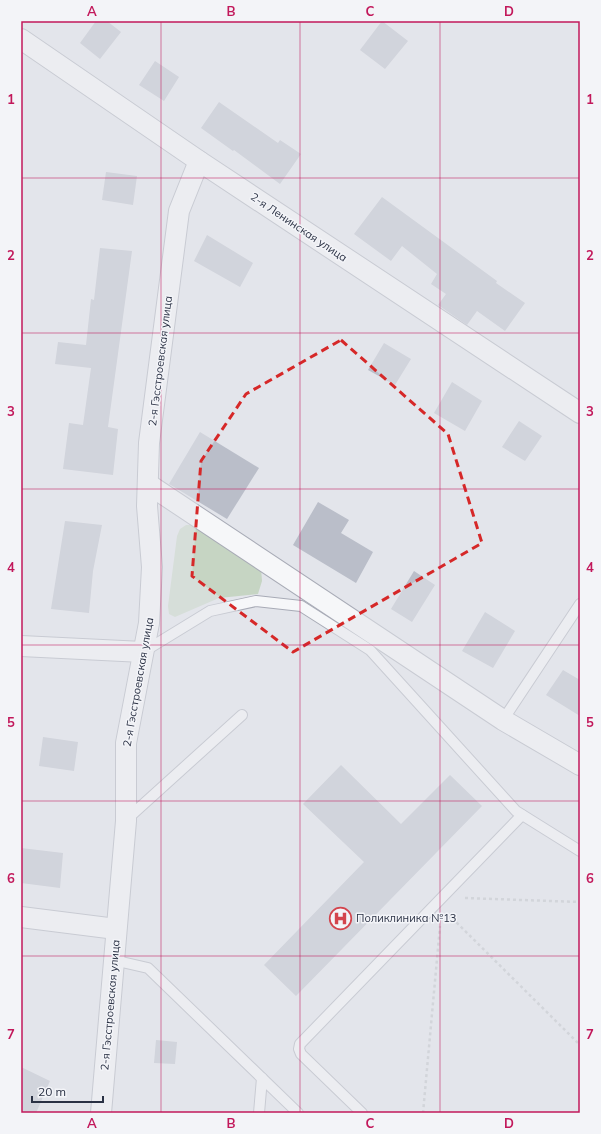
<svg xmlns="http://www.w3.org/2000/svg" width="601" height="1134" font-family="Mulish,sans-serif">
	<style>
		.green { fill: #c6d5c3 }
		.building { fill: #babec9 }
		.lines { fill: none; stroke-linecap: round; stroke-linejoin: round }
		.lane-casing { stroke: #a8abb6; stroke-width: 12 }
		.street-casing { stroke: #a8abb6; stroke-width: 22 }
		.path { stroke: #bdc0c6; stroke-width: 2.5; stroke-dasharray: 3 3; stroke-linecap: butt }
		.lane { stroke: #f6f7f9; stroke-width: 10 }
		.street { stroke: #f6f7f9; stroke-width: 20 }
		.marked { fill: none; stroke: #d62828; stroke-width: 3; stroke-dasharray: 8 5; stroke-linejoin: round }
		.grid { fill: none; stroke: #c2185b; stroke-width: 1; stroke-opacity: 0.55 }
		.labels { text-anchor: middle; stroke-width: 3; stroke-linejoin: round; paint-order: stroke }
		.street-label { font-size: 11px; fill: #2a3144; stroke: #f3f4f8 }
		.poi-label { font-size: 11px; fill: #2a3144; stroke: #f3f4f8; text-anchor: start }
		.neatline { fill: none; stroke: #c2185b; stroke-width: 1.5 }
		.grid-label { font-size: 13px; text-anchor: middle; font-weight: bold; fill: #c2185b }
	</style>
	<rect width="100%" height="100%" fill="#e3e5eb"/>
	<path class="green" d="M 186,525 L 195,525 L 261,568 L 262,581 L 258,594 L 219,598 L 175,617 L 169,614 L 168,606 L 177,536 L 180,529 Z"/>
	<g class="building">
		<path d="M 96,21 L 107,21 L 121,32 L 100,59 L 80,43 Z"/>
		<path d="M 382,21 L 408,41 L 385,69 L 360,50 Z"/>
		<path d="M 155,61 L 179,77 L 164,101 L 139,85 Z"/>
		<path d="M 219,102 L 278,143 L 280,140 L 301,154 L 280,184 L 234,150 L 233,151 L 201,128 Z"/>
		<path d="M 106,172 L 137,176 L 133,205 L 102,200 Z"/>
		<path d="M 382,197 L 497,281 L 496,283 L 525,303 L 505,331 L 477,311 L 467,325 L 438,305 L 446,294 L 431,284 L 437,274 L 402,246 L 391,261 L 354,234 Z"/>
		<path d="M 207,235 L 253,263 L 240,287 L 194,261 Z"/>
		<path d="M 100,248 L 132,251 L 108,427 L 118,429 L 113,475 L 63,469 L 69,423 L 83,425 L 91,368 L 55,364 L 58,342 L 86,345 L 91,299 L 94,300 Z"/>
		<path d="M 384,343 L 411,359 L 395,385 L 368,370 Z"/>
		<path d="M 452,382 L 482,401 L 465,431 L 434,413 Z"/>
		<path d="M 519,421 L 542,436 L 525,461 L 502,447 Z"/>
		<path d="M 200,432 L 259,468 L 227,519 L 169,484 Z"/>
		<path d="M 318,502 L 349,520 L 341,533 L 373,552 L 356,583 L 293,545 Z"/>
		<path d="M 65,521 L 102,525 L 93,571 L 89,613 L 51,609 Z"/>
		<path d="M 414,571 L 435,585 L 412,622 L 391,609 Z"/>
		<path d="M 485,612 L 515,631 L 493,668 L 462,651 Z"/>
		<path d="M 563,670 L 580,680 L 580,716 L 546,695 Z"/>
		<path d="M 43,737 L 78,742 L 74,771 L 39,766 Z"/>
		<path d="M 341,765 L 401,824 L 450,775 L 482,806 L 296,996 L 264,965 L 364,862 L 303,804 Z"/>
		<path d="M 21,848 L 63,853 L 60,888 L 21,883 Z"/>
		<path d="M 156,1040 L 177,1042 L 175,1064 L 154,1063 Z"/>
		<path d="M 21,1067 L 50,1081 L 36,1113 L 21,1113 Z"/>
	</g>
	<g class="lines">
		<defs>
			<g id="lane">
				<path d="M 143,652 L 210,611 L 256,601 L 301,606 L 370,650 L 516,811 L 580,851"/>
				<path d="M 503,720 L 580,604"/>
				<path d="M 127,819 L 242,715"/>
				<path d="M 113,960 L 148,968 L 298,1113"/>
				<path d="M 259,1113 L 262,1078"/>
				<path d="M 362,1113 L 301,1054 L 299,1049 L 300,1044 L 522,815"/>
			</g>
			<g id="street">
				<path d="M 21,39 L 199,161 L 580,413"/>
				<path d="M 148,484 L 503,720 L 580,765"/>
				<path d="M 21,646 L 143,652"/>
				<path d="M 21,917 L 116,929"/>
				<path d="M 101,1113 L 126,821 L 126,743 L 149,623 L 152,567 L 147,506 L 149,443 L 179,211 L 199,161"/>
			</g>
		</defs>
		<use href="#lane" class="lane-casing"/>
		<use href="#street" class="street-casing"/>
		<g class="path">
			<path d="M 465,898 L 580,902"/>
			<path d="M 448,914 L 580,1045"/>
			<path d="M 423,1113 L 440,926"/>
		</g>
		<use href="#lane" class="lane"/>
		<use href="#street" class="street"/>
	</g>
	<path d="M0 0H601V1134H0ZM 341,340 L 448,434 L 482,543 L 293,652 L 192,576 L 201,461 L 246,394 Z" fill="#e3e5eb" fill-opacity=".55" fill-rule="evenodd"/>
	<path class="marked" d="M 341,340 L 448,434 L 482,543 L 293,652 L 192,576 L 201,461 L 246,394 Z"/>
	<path class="grid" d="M 161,21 L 161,1113M 300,21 L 300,1113M 440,21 L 440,1113M 21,178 L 580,178M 21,333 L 580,333M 21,489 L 580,489M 21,645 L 580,645M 21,801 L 580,801M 21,956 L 580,956"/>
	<defs>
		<symbol id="hospital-ring" viewBox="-11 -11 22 22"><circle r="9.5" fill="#f3f4f8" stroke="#d3444d" stroke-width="1.5"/><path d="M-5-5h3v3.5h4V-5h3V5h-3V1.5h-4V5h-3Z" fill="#d3444d"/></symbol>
	</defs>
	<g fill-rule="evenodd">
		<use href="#hospital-ring" x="328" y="906" width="25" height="25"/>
	</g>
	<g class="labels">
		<g class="street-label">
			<text transform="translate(299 227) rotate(34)" y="4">2-я Ленинская улица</text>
			<text transform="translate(160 361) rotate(-83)" y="4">2-я Гэсстроевская улица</text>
			<text transform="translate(138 682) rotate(-80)" y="4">2-я Гэсстроевская улица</text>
			<text transform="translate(110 1005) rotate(-85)" y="4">2-я Гэсстроевская улица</text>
		</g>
		<g class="poi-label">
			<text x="356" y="922">Поликлиника №13</text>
		</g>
	</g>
	<rect width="601" height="1134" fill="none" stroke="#f3f4f8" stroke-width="44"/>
	<path d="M32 1096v6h71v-6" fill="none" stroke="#2a3144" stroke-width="2"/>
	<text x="38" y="1096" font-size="12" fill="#2a3144" stroke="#f3f4f8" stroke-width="3" paint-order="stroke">20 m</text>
	<rect x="22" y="22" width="557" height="1090" class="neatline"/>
	<g class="grid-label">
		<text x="92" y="16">A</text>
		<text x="231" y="16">B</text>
		<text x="370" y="16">C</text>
		<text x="509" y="16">D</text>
		<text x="11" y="104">1</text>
		<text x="590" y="104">1</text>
		<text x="11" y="260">2</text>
		<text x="590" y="260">2</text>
		<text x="11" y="416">3</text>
		<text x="590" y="416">3</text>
		<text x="11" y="572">4</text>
		<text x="590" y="572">4</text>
		<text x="11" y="727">5</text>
		<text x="590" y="727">5</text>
		<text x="11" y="883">6</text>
		<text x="590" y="883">6</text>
		<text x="11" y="1039">7</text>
		<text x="590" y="1039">7</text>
		<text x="92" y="1128">A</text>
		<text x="231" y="1128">B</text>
		<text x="370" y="1128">C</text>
		<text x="509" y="1128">D</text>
	</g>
</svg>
